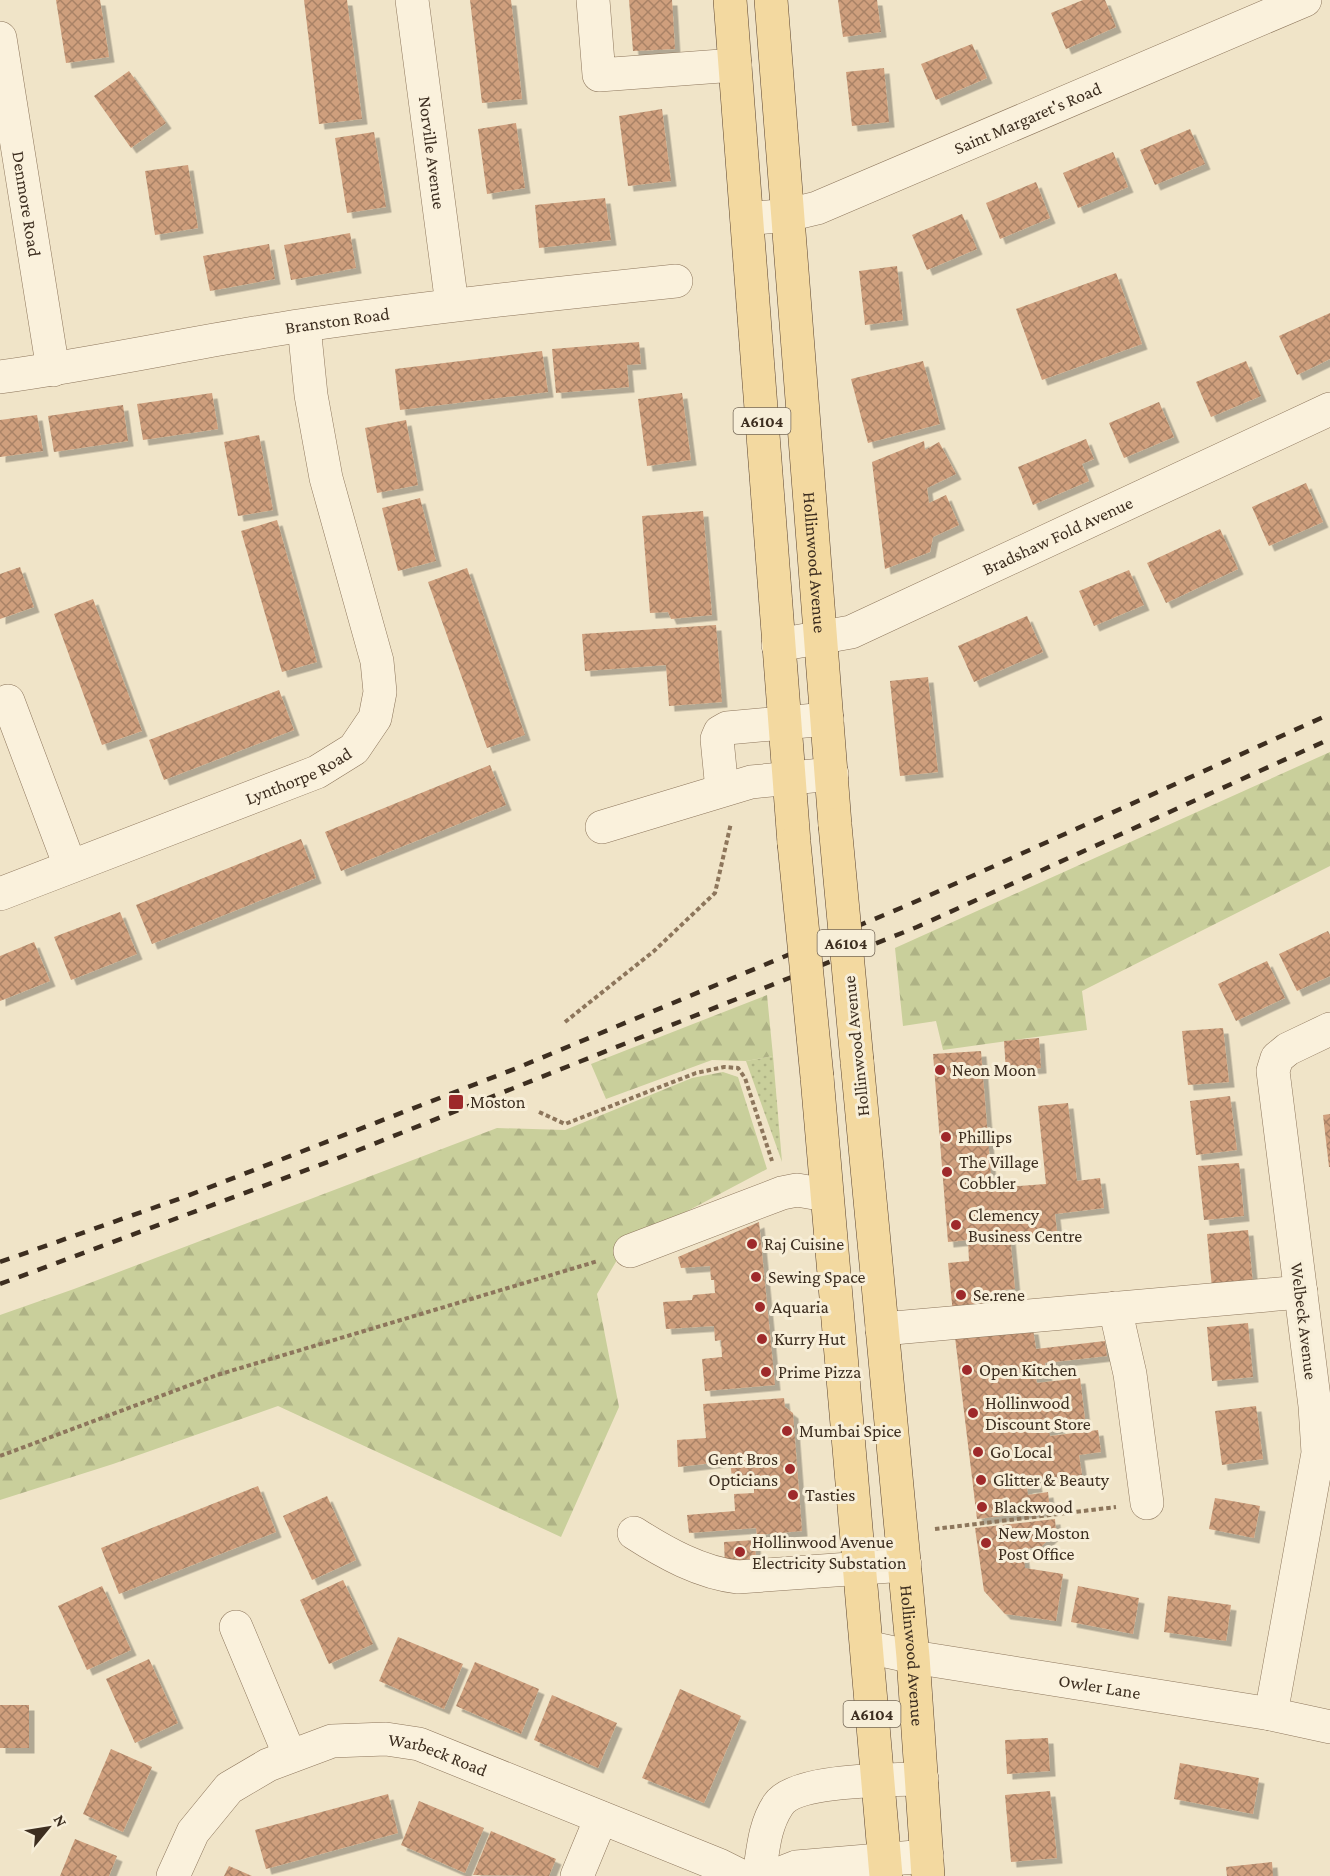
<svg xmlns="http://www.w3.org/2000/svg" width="1330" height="1876" font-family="'Crimson Pro',serif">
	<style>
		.grass { fill: url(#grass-dots) }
		.forest { fill: url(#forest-firs) }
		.building { fill: url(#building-cross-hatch); filter: url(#shadow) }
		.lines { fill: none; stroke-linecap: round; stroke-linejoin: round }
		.minor-casing { stroke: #8d765c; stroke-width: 34 }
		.major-casing { stroke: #5b4430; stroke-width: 34 }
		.path { stroke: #8d765c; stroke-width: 4; stroke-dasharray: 4.5 3; stroke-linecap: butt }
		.minor { stroke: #faf1dc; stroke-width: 33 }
		.major { stroke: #f3d9a0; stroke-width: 33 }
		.rail { stroke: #3d2e20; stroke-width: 4.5; stroke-dasharray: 10 10; stroke-linecap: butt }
		.major-bridge-casing { stroke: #5b4430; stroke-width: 34; stroke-linecap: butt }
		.major-bridge { stroke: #f3d9a0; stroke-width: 33 }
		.poi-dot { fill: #9e2a2b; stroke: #f7eed8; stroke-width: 2 }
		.labels { text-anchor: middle; stroke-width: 6; stroke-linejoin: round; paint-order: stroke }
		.shield { fill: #f7eed8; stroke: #756857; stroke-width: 1.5 }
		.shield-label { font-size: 16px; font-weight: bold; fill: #3d2e20 }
		.street-label { font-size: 18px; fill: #3d2e20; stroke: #f7eed8 }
		.poi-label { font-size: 18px; fill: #3d2e20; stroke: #f7eed8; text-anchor: start }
	</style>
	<defs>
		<pattern id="grass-dots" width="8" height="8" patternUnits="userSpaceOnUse" patternTransform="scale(1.5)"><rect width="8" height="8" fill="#c9cf9b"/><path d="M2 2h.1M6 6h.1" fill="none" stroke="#aeb285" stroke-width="1.8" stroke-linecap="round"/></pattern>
		<pattern id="forest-firs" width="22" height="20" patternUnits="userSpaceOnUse" patternTransform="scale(1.5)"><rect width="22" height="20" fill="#c9cf9b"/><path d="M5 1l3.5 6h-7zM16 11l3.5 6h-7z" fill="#aeb285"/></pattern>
		<pattern id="building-cross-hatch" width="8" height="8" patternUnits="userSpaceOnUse" patternTransform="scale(1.5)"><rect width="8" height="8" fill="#cf9f7d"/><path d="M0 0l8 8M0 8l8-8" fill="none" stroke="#a98266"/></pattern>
		<filter id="shadow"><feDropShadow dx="5.5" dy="5.5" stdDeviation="0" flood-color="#0004"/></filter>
	</defs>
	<rect width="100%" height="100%" fill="#f0e4c8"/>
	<path class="grass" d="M 773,1056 L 782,1162 L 746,1061 Z"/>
	<g class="forest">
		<path d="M 1330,752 L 1330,866 L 1082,991 L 1087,1030 L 943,1050 L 936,1021 L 903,1026 L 895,948 Z"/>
		<path d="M 767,995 L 773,1056 L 746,1061 L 712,1060 L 606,1099 L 591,1064 Z"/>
		<path d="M 723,1072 L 738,1077 L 767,1169 L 627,1243 L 597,1294 L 619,1407 L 561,1537 L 278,1406 L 113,1464 L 0,1500 L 0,1315 L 74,1289 L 497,1128 L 565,1130 L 692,1078 Z"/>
	</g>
	<g class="building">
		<path d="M 56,0 L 100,0 L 109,57 L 66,63 Z"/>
		<path d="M 304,0 L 347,0 L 362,119 L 319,124 Z"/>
		<path d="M 470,0 L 511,0 L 522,99 L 482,103 Z"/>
		<path d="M 629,0 L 672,0 L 675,49 L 633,51 Z"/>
		<path d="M 838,0 L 877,0 L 881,32 L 843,37 Z"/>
		<path d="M 1083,0 L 1105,0 L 1116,27 L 1066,49 L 1051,13 Z"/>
		<path d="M 972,44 L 987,78 L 936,100 L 921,64 Z"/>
		<path d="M 884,68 L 889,122 L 852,126 L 846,72 Z"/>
		<path d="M 129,71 L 166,123 L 131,148 L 94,96 Z"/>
		<path d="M 662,109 L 671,181 L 628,186 L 619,116 Z"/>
		<path d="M 516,123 L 525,188 L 487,194 L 478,129 Z"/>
		<path d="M 1190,129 L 1205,164 L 1155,185 L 1140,150 Z"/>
		<path d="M 374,132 L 386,207 L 347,213 L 335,138 Z"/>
		<path d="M 1113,152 L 1128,187 L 1078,208 L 1063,173 Z"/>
		<path d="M 188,165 L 198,228 L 155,235 L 145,171 Z"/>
		<path d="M 1036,182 L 1050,218 L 1000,239 L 986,203 Z"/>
		<path d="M 605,198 L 611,240 L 539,248 L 535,205 Z"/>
		<path d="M 962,214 L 977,249 L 927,270 L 912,235 Z"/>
		<path d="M 350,233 L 356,268 L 291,280 L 284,245 Z"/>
		<path d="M 269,244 L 275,279 L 210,291 L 203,256 Z"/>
		<path d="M 897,266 L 903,320 L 865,325 L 859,271 Z"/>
		<path d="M 1116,273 L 1142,344 L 1042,380 L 1016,309 Z"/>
		<path d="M 1330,313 L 1330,359 L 1297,375 L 1279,336 Z"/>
		<path d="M 639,342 L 641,364 L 627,365 L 629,387 L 556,393 L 552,349 Z"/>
		<path d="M 542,351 L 548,392 L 400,410 L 395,369 Z"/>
		<path d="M 923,361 L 940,424 L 868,443 L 851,379 Z"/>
		<path d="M 1246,361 L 1261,396 L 1211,417 L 1196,382 Z"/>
		<path d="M 212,393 L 218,429 L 143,440 L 137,404 Z"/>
		<path d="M 682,393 L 691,460 L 647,466 L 638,399 Z"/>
		<path d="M 1159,402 L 1174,437 L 1124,458 L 1109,423 Z"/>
		<path d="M 123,405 L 128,441 L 54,452 L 48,416 Z"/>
		<path d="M 37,415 L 43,451 L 0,457 L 0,420 Z"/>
		<path d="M 406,420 L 418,485 L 377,493 L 365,428 Z"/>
		<path d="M 259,435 L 273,510 L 238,516 L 224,442 Z"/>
		<path d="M 1086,439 L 1094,459 L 1082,464 L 1089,481 L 1033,505 L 1018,467 Z"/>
		<path d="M 924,441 L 925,450 L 939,442 L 956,474 L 927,488 L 929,503 L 946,495 L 959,525 L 933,537 L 930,552 L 885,569 L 872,462 Z"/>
		<path d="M 1306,483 L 1323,522 L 1269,546 L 1252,507 Z"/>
		<path d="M 420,498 L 436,561 L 398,571 L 382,508 Z"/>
		<path d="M 703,511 L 712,615 L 671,619 L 668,612 L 650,613 L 642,516 Z"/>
		<path d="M 277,520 L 317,662 L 282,672 L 241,531 Z"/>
		<path d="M 1220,529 L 1238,569 L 1166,603 L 1147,563 Z"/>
		<path d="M 20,567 L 34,607 L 0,619 L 0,574 Z"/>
		<path d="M 467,568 L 525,735 L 487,748 L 428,582 Z"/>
		<path d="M 1129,570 L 1144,605 L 1094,626 L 1079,591 Z"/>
		<path d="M 93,599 L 142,731 L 102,745 L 54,614 Z"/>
		<path d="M 1027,616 L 1043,652 L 974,682 L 958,646 Z"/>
		<path d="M 716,625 L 722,702 L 669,706 L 666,665 L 585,671 L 582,634 Z"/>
		<path d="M 928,677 L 938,772 L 900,776 L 890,681 Z"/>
		<path d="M 279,690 L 294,730 L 164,780 L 149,740 Z"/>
		<path d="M 490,765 L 506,805 L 341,871 L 325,832 Z"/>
		<path d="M 301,839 L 316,878 L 152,944 L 136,905 Z"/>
		<path d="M 120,912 L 137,954 L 71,980 L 54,937 Z"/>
		<path d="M 1328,931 L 1330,935 L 1330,976 L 1297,991 L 1279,954 Z"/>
		<path d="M 34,942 L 50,981 L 0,1001 L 0,956 Z"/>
		<path d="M 1267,961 L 1285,998 L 1236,1021 L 1218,984 Z"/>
		<path d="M 1223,1028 L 1229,1082 L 1188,1085 L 1182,1031 Z"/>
		<path d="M 1039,1038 L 1041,1068 L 1006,1071 L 1004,1041 Z"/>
		<path d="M 981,1051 L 992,1188 L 1046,1184 L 1038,1106 L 1068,1103 L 1077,1181 L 1100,1178 L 1104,1208 L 1055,1214 L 1057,1231 L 1010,1236 L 1015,1289 L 1002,1290 L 1004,1310 L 953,1314 L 948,1263 L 969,1261 L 968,1240 L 948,1242 L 933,1054 Z"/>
		<path d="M 1230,1096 L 1237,1150 L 1196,1155 L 1190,1101 Z"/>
		<path d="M 1330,1114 L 1330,1167 L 1329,1167 L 1323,1115 Z"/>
		<path d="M 1239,1163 L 1244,1216 L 1204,1220 L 1198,1166 Z"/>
		<path d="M 759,1222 L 775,1385 L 705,1391 L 702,1359 L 722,1357 L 721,1340 L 715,1341 L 714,1326 L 666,1329 L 663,1302 L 692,1300 L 693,1295 L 715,1293 L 714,1280 L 711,1280 L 710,1266 L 681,1268 L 678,1257 Z"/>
		<path d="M 1248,1230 L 1253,1284 L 1212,1288 L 1207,1234 Z"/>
		<path d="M 1248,1323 L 1253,1377 L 1212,1381 L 1207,1327 Z"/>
		<path d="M 954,1329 L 1033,1329 L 1036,1349 L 1105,1341 L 1107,1356 L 1045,1363 L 1047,1377 L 1036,1379 L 1037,1383 L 1080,1378 L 1085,1419 L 1060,1421 L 1060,1428 L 1049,1430 L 1050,1436 L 1098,1430 L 1101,1452 L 1079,1455 L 1082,1475 L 1036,1480 L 1037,1487 L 1027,1488 L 1028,1495 L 1048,1492 L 1050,1510 L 977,1519 Z"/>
		<path d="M 784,1398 L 785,1407 L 793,1413 L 802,1531 L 757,1535 L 756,1528 L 689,1533 L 687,1515 L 735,1511 L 734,1494 L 754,1493 L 754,1483 L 753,1476 L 732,1478 L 730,1461 L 678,1467 L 677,1440 L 706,1438 L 703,1404 Z"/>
		<path d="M 1256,1406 L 1263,1459 L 1222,1465 L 1215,1411 Z"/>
		<path d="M 258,1486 L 276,1532 L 119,1594 L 101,1548 Z"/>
		<path d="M 327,1496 L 356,1560 L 312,1580 L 283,1516 Z"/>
		<path d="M 1215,1498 L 1260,1506 L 1254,1538 L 1209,1529 Z"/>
		<path d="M 1055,1519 L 1056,1532 L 1041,1547 L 1023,1549 L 1025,1568 L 1063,1574 L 1056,1621 L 1005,1614 L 984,1591 L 975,1528 Z"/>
		<path d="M 755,1540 L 756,1563 L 725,1565 L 724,1542 Z"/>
		<path d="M 343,1580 L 373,1644 L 329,1664 L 300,1600 Z"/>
		<path d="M 102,1586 L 131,1650 L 87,1670 L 58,1606 Z"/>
		<path d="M 1078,1586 L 1139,1598 L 1133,1634 L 1071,1622 Z"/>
		<path d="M 1168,1596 L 1231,1605 L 1226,1641 L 1164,1632 Z"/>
		<path d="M 398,1637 L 463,1664 L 444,1709 L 379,1681 Z"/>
		<path d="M 149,1659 L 178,1723 L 135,1743 L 106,1679 Z"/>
		<path d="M 475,1662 L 539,1689 L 521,1734 L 456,1706 Z"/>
		<path d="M 680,1689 L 741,1716 L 704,1803 L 642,1778 Z"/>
		<path d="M 552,1695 L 617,1723 L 598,1768 L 534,1740 Z"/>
		<rect x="0" y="1705" width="29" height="43"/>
		<path d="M 1048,1738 L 1050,1771 L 1007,1774 L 1005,1740 Z"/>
		<path d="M 111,1749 L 152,1767 L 123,1832 L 83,1814 Z"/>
		<path d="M 1180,1763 L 1259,1778 L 1253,1814 L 1174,1799 Z"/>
		<path d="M 1050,1791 L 1057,1858 L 1011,1862 L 1005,1795 Z"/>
		<path d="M 388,1794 L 398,1833 L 266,1869 L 255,1830 Z"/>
		<path d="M 419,1801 L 484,1828 L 465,1873 L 401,1845 Z"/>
		<path d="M 491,1831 L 556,1859 L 549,1876 L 473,1875 Z"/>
		<path d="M 75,1839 L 117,1856 L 109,1876 L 60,1876 Z"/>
		<path d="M 1272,1862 L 1273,1876 L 1227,1876 L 1226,1867 Z"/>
		<path d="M 229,1866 L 252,1876 L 224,1876 Z"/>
	</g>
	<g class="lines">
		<defs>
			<g id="minor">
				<path id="s1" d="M 412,0 L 452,305"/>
				<path d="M 593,0 L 599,75 L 735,65"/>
				<path id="s2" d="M 0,38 L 53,370"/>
				<path id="s3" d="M 747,219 L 788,215 L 817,208 L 1305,0"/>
				<path id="s4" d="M 0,377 C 102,363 203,340 305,325 C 428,307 552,294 676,281"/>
				<path id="s5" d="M 778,645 L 851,632 L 1330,409"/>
				<path d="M 8,701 L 70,866"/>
				<path d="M 722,790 L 717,739 L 720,732 L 727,728 L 827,719"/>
				<path d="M 602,827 L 751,782 L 832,774"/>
				<path id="s6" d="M 0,894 L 317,772 L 354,749 L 375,718 L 380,692 L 377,661 L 326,478 L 311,395 L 304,326"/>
				<path d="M 630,1251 L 782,1193 L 797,1190 L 826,1195"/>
				<path d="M 1115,1308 L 1130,1374 L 1147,1503"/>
				<path d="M 882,1329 L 1301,1292"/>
				<path d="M 634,1533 C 665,1553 701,1573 738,1577 L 905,1565"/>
				<path d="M 236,1627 L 290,1756"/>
				<path id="s7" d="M 867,1647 L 913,1657 L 1271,1714 L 1330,1727"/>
				<path d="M 1271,1714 L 1318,1453 L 1315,1406 L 1273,1071 L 1277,1058 L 1288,1049 L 1330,1029"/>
				<path id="s8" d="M 173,1876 L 193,1832 L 229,1788 L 268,1765 L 332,1741 L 386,1739 L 419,1744 L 719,1865 L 741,1876"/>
				<path d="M 577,1876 L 601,1818"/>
				<path d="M 759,1876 C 763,1851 764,1826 778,1805 C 794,1779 892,1780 922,1779"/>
				<path d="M 773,1876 L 796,1867 L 927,1856"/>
			</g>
			<g id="major">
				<path d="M 730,0 L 794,843"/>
				<path id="s9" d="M 771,0 L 835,825"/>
				<path id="s10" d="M 857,1061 L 913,1657 L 928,1876"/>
				<path d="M 817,1077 L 886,1876"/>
			</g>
		</defs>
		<use href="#minor" class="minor-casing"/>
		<use href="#major" class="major-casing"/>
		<g class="path">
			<path d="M 565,1022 L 654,951 L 715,893 L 731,823"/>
			<path d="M 539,1112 L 565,1124 L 696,1073 L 724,1067 L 738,1068 L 745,1078 L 772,1161"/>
			<path d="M 0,1456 L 217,1375 L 598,1261"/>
			<path d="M 935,1529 L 1116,1507"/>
		</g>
		<use href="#minor" class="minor"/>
		<use href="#major" class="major"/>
		<g class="rail">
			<path d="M 0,1262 L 187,1196 L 517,1068 L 908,905 L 1330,714"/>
			<path d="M 0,1284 L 336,1159 L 917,927 L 1330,739"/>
		</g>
		<defs>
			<g id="major-bridge">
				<path d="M 835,825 L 857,1061"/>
				<path d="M 794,843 L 817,1077"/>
			</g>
		</defs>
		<use href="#major-bridge" class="major-bridge-casing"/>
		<use href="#major-bridge" class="major-bridge"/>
	</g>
	<g class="poi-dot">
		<circle cx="940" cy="1070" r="6"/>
		<rect x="448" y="1094" width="16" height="16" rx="3"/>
		<circle cx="946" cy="1137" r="6"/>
		<circle cx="947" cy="1172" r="6"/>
		<circle cx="956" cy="1225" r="6"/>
		<circle cx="752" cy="1244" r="6"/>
		<circle cx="756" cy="1277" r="6"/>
		<circle cx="961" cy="1295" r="6"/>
		<circle cx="760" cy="1307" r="6"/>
		<circle cx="762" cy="1339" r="6"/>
		<circle cx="967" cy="1370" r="6"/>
		<circle cx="766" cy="1372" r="6"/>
		<circle cx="973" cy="1413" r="6"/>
		<circle cx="787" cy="1431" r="6"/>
		<circle cx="978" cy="1452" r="6"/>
		<circle cx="790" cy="1469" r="6"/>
		<circle cx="981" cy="1480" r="6"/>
		<circle cx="793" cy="1495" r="6"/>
		<circle cx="982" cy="1507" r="6"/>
		<circle cx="986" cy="1543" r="6"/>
		<circle cx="740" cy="1552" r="6"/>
	</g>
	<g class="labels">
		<g class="shield">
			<rect x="733.5" y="408" width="57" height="26" rx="4.5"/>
			<rect x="817.5" y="930" width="57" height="26" rx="4.5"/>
			<rect x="843.5" y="1701" width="57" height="26" rx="4.5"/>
		</g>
		<g class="shield-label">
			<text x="762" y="427">A6104</text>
			<text x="846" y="949">A6104</text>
			<text x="872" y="1720">A6104</text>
		</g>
		<g class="street-label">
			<text dy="6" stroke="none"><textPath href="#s3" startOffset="300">Saint Margaret's Road</textPath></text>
			<text dy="6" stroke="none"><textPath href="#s1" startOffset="154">Norville Avenue</textPath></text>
			<text dy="6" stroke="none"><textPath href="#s2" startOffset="168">Denmore Road</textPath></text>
			<text dy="6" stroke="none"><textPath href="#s4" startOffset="342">Branston Road</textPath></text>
			<text dy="6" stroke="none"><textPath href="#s5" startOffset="302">Bradshaw Fold Avenue</textPath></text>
			<text dy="6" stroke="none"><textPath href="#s9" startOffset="564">Hollinwood Avenue</textPath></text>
			<text dy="6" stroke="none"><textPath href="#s6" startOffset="321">Lynthorpe Road</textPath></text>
			<text transform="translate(856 1046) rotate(-96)" y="6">Hollinwood Avenue</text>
			<text transform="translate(1304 1321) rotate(83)" y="6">Welbeck Avenue</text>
			<text dy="6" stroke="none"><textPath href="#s10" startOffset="597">Hollinwood Avenue</textPath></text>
			<text dy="6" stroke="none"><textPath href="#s7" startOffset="236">Owler Lane</textPath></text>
			<text dy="6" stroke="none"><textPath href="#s8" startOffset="327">Warbeck Road</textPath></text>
		</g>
		<g class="poi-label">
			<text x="952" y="1076">Neon Moon</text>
			<text x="470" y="1108">Moston</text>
			<text x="958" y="1143">Phillips</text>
			<text x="959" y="1168">The Village<tspan x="959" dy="21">Cobbler</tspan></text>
			<text x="968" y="1221">Clemency<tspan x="968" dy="21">Business Centre</tspan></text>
			<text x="764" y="1250">Raj Cuisine</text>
			<text x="768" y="1283">Sewing Space</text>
			<text x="973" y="1301">Se.rene</text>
			<text x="772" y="1313">Aquaria</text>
			<text x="774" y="1345">Kurry Hut</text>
			<text x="979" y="1376">Open Kitchen</text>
			<text x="778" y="1378">Prime Pizza</text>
			<text x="985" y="1409">Hollinwood<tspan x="985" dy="21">Discount Store</tspan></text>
			<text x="799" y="1437">Mumbai Spice</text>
			<text x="990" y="1458">Go Local</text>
			<text x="778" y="1465" text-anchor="end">Gent Bros<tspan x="778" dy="21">Opticians</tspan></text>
			<text x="993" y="1486">Glitter &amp; Beauty</text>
			<text x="805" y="1501">Tasties</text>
			<text x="994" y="1513">Blackwood</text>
			<text x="998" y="1539">New Moston<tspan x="998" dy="21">Post Office</tspan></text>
			<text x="752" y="1548">Hollinwood Avenue<tspan x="752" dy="21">Electricity Substation</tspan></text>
		</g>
	</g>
	<g transform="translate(48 1828) rotate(60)" stroke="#f7eed8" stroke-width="4.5" paint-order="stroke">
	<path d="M0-4.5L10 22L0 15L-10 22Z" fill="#3d2e20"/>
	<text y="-9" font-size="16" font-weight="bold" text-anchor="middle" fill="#3d2e20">N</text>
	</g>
</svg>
